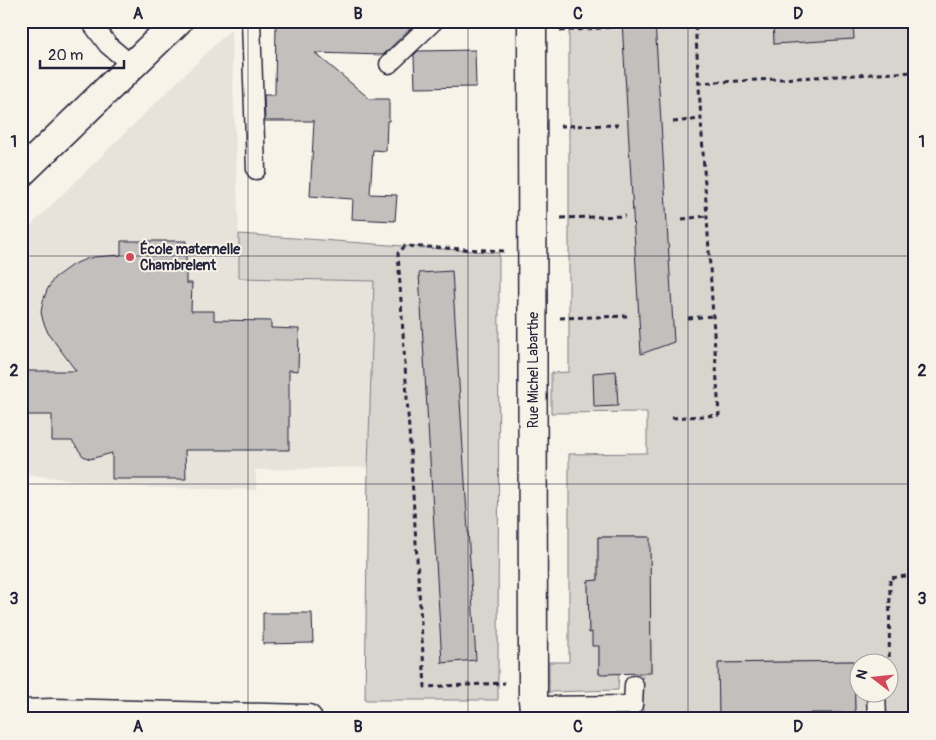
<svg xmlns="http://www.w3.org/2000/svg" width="936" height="740" font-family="Pangolin,sans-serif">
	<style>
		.built { fill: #e7e3db }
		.green { fill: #d8d5cf; stroke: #7d7c85; fill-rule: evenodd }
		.building { fill: #c2bfbd; stroke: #22223b }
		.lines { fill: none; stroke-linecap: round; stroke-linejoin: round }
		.service-casing { stroke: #22223b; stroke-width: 21 }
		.minor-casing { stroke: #22223b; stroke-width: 31 }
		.tertiary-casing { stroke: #22223b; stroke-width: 31 }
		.path { stroke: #22223b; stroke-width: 3; stroke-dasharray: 5 4; stroke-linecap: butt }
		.service { stroke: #f7f3e8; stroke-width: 18 }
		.minor { stroke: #f7f3e8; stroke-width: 28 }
		.tertiary { stroke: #f7f3e8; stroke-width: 28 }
		.grid { fill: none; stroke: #22223b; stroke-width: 1; stroke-opacity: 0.55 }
		.poi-dot { fill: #d1495b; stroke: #f7f3e8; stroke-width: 2 }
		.labels { text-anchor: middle; stroke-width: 4; stroke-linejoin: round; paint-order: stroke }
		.poi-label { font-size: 14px; font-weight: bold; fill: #22223b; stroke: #f7f3e8; text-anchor: start }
		.street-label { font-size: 14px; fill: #22223b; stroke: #f7f3e8 }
		.neatline { fill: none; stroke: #22223b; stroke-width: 2 }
		.grid-label { font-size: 16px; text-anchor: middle; font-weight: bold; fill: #22223b }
	</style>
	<rect width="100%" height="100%" fill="#f7f3e8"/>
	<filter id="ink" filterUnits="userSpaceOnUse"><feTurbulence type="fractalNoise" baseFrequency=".02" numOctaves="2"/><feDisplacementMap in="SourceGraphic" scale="10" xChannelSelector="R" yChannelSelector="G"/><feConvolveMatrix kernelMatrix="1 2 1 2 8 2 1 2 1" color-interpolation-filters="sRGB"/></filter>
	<g filter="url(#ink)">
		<path class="built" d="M 231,29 L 239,234 L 239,278 L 375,280 L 368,467 L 255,470 L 257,490 L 135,487 L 21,474 L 21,235 Z"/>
		<g class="green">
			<path d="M 569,21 L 915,21 L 915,716 L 897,717 L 897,719 L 811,719 L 811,713 L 855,713 L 854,661 L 719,663 L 719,714 L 643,715 L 642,673 L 651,672 L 649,537 L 598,537 L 598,580 L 588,581 L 589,632 L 592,632 L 599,646 L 599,673 L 619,673 L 618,690 L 549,692 L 549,662 L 569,662 L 569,454 L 647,453 L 647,412 L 551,413 L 551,373 L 569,372 ZM 858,662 L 888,662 L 888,692 L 858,692 Z"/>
			<path d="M 239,234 L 499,253 L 498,700 L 365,700 L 368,467 L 374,281 L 239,278 Z"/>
		</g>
		<g class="building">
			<path d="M 276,21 L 279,23 L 355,24 L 355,21 L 416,21 L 416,23 L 383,55 L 315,53 L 370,99 L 389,99 L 389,121 L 387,121 L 386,151 L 373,150 L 370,194 L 397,195 L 395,221 L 352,219 L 353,199 L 310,196 L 314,121 L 265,121 L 264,95 L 275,95 Z"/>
			<path d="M 622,21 L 655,21 L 674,342 L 641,354 Z"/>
			<path d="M 773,21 L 853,21 L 854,39 L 774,44 Z"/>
			<path d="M 475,50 L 476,87 L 415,88 L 414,56 L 413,56 L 418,51 Z"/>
			<path d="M 121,241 L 186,241 L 186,283 L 192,283 L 191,311 L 214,311 L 214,320 L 271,321 L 271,328 L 299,329 L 298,371 L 289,370 L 289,450 L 185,450 L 186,479 L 112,479 L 112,453 L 90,459 L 83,456 L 72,441 L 52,441 L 52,415 L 26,415 L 26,371 L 76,371 L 48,333 L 43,321 L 41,312 L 43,301 L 47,290 L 54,278 L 72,265 L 86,259 L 94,257 L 121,255 Z"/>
			<path d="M 452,271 L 476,660 L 442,663 L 419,273 Z"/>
			<path d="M 616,371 L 618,406 L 594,407 L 593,373 Z"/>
			<path d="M 598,537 L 650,537 L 651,673 L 599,674 L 599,646 L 592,646 L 592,632 L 589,633 L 588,581 L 598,580 Z"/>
			<path d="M 263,613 L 312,613 L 313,643 L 263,644 Z"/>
			<path d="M 854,661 L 855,713 L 811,713 L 811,719 L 746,719 L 746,714 L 719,714 L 718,663 Z"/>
		</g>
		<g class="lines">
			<defs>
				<g id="service">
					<path d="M 90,21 L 108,45 L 121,56 L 131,67"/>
					<path d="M 251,21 L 256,170"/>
					<path d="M 389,64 L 434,21"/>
					<path d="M 876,692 L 877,719"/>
					<path d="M 534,706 L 633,705 L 634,685"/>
				</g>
				<g id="minor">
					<path d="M 532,21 L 533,700 L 535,719"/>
					<path d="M 21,714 L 53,713 L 308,719"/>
				</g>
				<path id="tertiary" d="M 21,173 L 178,21"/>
			</defs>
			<use href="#service" class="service-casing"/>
			<use href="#minor" class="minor-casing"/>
			<use href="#tertiary" class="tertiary-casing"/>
			<g class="path">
				<path d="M 670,26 L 695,24"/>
				<path d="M 560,31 L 613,27"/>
				<path d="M 698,83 L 915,72"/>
				<path d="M 673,122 L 700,119"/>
				<path d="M 560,126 L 618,125"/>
				<path d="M 561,218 L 625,216"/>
				<path d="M 682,219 L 707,216"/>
				<path d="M 504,251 L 405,246 L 398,253 L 425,687 L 505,683"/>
				<path d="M 560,318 L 627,316"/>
				<path d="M 688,318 L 713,316"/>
				<path d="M 672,418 L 719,415 L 695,21"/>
				<path d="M 889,675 L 890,578 L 914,575"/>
			</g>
			<use href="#service" class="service"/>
			<use href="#minor" class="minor"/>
			<use href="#tertiary" class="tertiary"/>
		</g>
	</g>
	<path class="grid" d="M 248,21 L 248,719M 468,21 L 468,719M 688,21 L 688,719M 21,256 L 915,256M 21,484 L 915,484"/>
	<circle class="poi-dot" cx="130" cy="257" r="5"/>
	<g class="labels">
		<g class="poi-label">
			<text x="140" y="254">École maternelle<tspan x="140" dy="16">Chambrelent</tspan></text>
		</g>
		<g class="street-label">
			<text transform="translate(533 370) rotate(-90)" y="5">Rue Michel Labarthe</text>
		</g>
	</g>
	<rect width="936" height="740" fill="none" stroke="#f7f3e8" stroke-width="55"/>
	<g transform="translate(874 678) rotate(286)"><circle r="24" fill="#f7f3e8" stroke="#a29fa3"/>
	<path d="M0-4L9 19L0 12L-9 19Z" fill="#d1495b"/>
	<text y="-8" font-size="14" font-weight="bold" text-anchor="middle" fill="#22223b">N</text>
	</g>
	<path d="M40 60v8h84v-8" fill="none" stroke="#22223b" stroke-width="2.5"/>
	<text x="48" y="60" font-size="15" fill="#22223b" stroke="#f7f3e8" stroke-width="4" paint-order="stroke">20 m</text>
	<rect x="28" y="28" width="880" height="684" class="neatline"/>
	<g class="grid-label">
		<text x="138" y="19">A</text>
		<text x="358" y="19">B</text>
		<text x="578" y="19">C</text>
		<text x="798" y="19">D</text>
		<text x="14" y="147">1</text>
		<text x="922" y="147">1</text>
		<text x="14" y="376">2</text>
		<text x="922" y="376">2</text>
		<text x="14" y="604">3</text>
		<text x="922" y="604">3</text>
		<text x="138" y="732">A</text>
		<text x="358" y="732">B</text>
		<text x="578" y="732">C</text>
		<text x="798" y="732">D</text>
	</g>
</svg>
